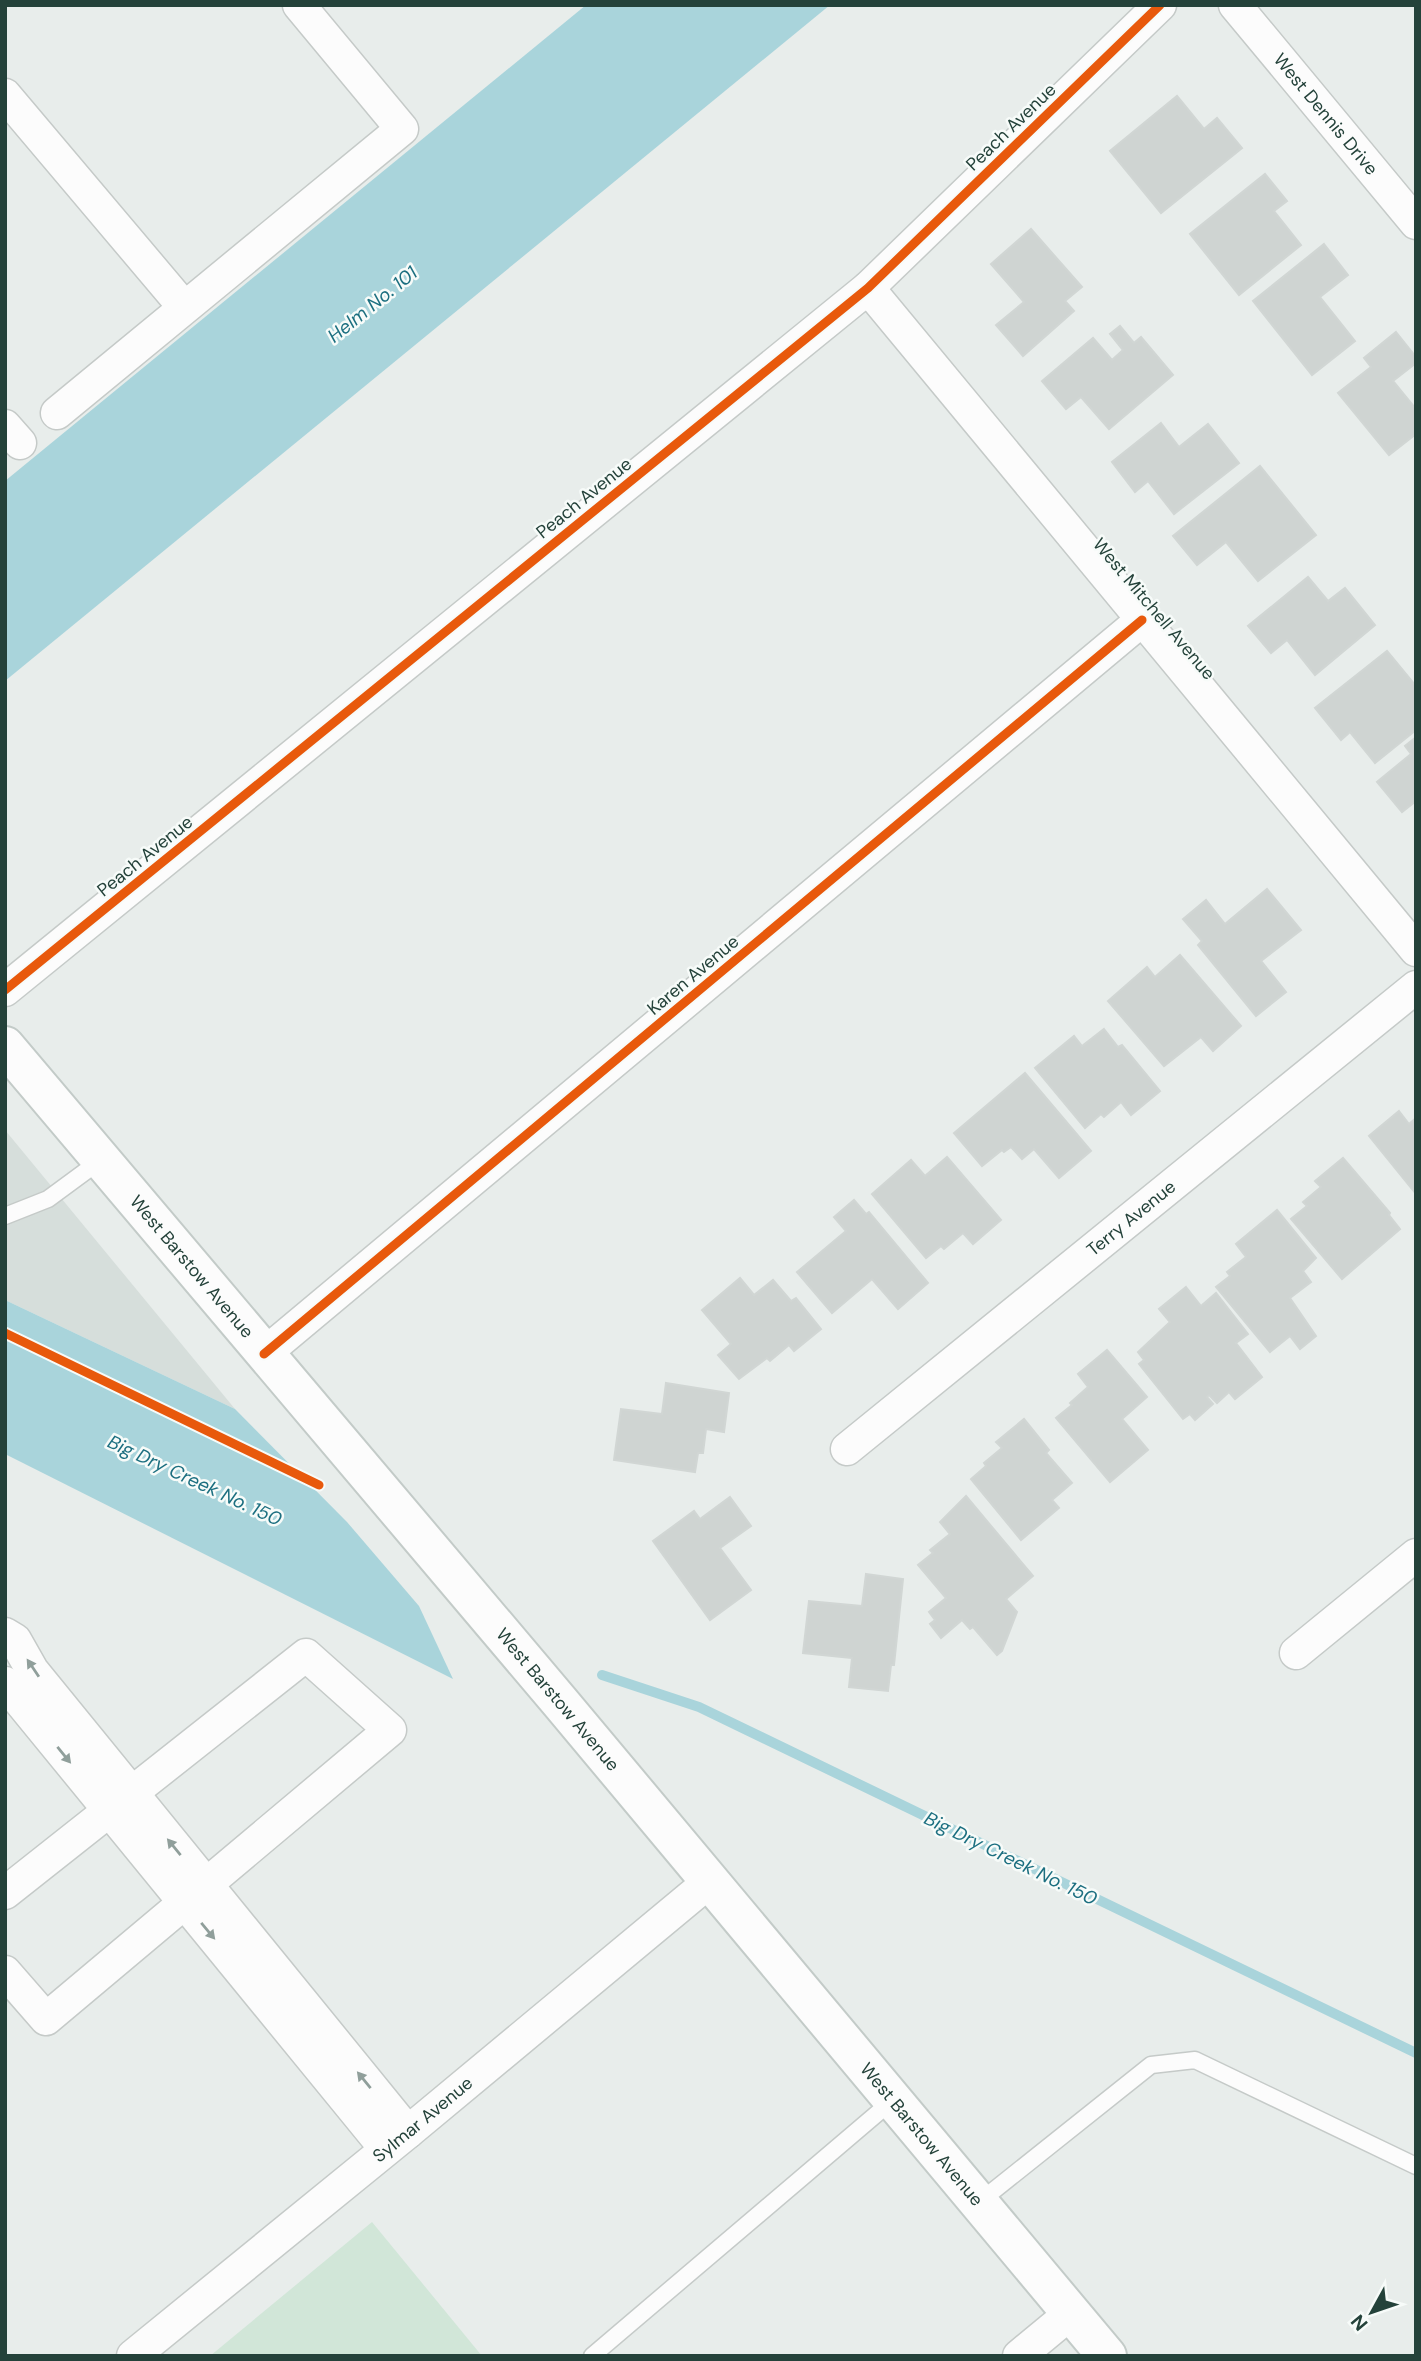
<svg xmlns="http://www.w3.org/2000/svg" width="1421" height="2361" font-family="'DM Sans',sans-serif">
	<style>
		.built { fill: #d6dedb }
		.green { fill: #d1e6d8 }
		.water { fill: #a9d4db }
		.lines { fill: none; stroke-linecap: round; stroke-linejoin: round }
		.stream { stroke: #a9d4db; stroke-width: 10 }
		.building { fill: #cfd4d2; stroke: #d1d6d4; stroke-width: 2 }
		.service-casing { stroke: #c5cac8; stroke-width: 19 }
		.minor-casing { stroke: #c5cac8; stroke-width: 35 }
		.secondary-casing { stroke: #c3cbc8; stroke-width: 42 }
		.service { stroke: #fcfcfc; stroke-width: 16 }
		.minor { stroke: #fcfcfc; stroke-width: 32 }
		.secondary { stroke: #fcfcfc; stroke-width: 38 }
		.cycleway-casing { stroke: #f7fbf9; stroke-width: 13 }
		.cycleway { stroke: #e8590c; stroke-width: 9 }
		.oneway { fill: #909f9b }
		.labels { text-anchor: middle; stroke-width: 5; stroke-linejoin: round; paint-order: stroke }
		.street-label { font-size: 18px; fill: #24423a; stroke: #f7fbf9 }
		.water-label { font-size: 19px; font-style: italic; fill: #1c6f80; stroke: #f7fbf9 }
	</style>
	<rect width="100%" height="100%" fill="#e8edeb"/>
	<path class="built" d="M 5,1130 L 235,1409 L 5,1300 Z"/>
	<path class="green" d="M 372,2222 L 482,2356 L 210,2356 Z"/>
	<g class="water">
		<path d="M 586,5 L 830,5 L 5,681 L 5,481 Z"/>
		<path d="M 5,1300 L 235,1409 L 347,1522 L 419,1606 L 453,1679 L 5,1454 Z"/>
	</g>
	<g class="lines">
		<path class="stream" d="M 602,1675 L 699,1707 L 1416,2053"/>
	</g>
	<g class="building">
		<path d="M 1177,96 L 1204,129 L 1217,118 L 1242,148 L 1161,213 L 1110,151 Z"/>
		<path d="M 1265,174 L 1287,201 L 1274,211 L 1301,245 L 1239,295 L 1190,234 Z"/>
		<path d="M 1031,229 L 1082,287 L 1065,301 L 1074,311 L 1023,356 L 996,325 L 1024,302 L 991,264 Z"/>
		<path d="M 1324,244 L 1348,275 L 1320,297 L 1355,341 L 1312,375 L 1253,301 Z"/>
		<path d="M 1120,326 L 1134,343 L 1141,337 L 1173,375 L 1109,429 L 1081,397 L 1066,409 L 1042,381 L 1093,338 L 1112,360 L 1123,350 L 1110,334 Z"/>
		<path d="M 1396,332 L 1416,357 L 1416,363 L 1393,381 L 1416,409 L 1416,434 L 1389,455 L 1338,393 L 1371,367 L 1364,358 Z"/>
		<path d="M 1161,423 L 1179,447 L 1208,424 L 1239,463 L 1174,514 L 1148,481 L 1135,492 L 1112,462 Z"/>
		<path d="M 1260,466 L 1316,535 L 1258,581 L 1226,542 L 1197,565 L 1173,536 Z"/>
		<path d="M 1308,577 L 1328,601 L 1345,588 L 1375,625 L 1315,675 L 1287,640 L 1271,653 L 1248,626 Z"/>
		<path d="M 1387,651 L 1416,686 L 1416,730 L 1375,763 L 1350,732 L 1341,740 L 1315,708 Z"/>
		<path d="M 1416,737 L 1416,801 L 1402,812 L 1377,782 L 1411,754 L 1405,746 Z"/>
		<path d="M 1267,889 L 1301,930 L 1261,961 L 1286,992 L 1256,1016 L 1198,945 L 1202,941 L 1183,919 L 1206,900 L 1225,924 Z"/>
		<path d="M 1180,955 L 1241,1026 L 1213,1051 L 1201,1037 L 1164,1066 L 1108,1001 L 1147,967 L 1155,977 Z"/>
		<path d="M 1104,1029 L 1118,1047 L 1122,1045 L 1160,1091 L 1131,1115 L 1121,1102 L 1104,1117 L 1101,1114 L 1085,1128 L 1035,1068 L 1074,1036 L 1082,1046 Z"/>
		<path d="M 1025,1073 L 1091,1151 L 1059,1178 L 1034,1149 L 1022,1159 L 1011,1147 L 1004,1152 L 1002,1150 L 982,1166 L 954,1133 Z"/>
		<path d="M 1399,1111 L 1409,1124 L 1416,1118 L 1416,1194 L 1369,1136 Z"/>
		<path d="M 947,1157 L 1001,1220 L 973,1244 L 963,1233 L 944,1249 L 941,1246 L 926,1258 L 872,1194 L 911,1160 L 925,1176 Z"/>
		<path d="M 1343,1158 L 1390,1213 L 1389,1215 L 1400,1229 L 1342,1279 L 1291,1219 L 1307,1206 L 1303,1202 L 1321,1187 L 1315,1181 Z"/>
		<path d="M 854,1200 L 866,1214 L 869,1212 L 928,1283 L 898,1309 L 872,1279 L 832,1313 L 797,1272 L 846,1231 L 834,1217 Z"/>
		<path d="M 1277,1210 L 1316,1258 L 1303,1271 L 1311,1282 L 1290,1298 L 1316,1336 L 1300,1349 L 1290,1336 L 1270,1352 L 1216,1287 L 1230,1276 L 1227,1272 L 1246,1257 L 1236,1244 Z"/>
		<path d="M 740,1278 L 754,1295 L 773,1280 L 791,1301 L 796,1298 L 821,1329 L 794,1351 L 789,1345 L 770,1361 L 767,1358 L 739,1379 L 718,1355 L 731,1344 L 702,1310 Z"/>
		<path d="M 1186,1287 L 1201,1306 L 1216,1293 L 1248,1334 L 1236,1343 L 1262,1377 L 1235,1399 L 1229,1392 L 1217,1403 L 1209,1395 L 1207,1397 L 1213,1404 L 1195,1420 L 1190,1414 L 1183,1419 L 1139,1364 L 1144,1360 L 1138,1352 L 1170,1322 L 1159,1309 Z"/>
		<path d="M 1107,1350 L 1147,1397 L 1122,1419 L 1148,1450 L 1110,1482 L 1056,1418 L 1072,1405 L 1070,1403 L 1088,1387 L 1078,1374 Z"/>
		<path d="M 666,1383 L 729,1393 L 724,1432 L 706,1429 L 703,1453 L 698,1453 L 695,1472 L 614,1460 L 621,1409 L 662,1414 Z"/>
		<path d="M 1024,1419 L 1049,1450 L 1046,1453 L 1072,1483 L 1052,1500 L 1059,1508 L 1021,1540 L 971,1479 L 986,1466 L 984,1463 L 1002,1448 L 996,1442 Z"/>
		<path d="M 966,1496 L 1033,1576 L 1006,1599 L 1017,1612 L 1002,1651 L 997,1655 L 973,1627 L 970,1629 L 962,1620 L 941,1638 L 930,1624 L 935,1620 L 929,1612 L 946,1598 L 918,1565 L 933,1553 L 930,1550 L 950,1534 L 940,1522 Z"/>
		<path d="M 730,1497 L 751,1526 L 720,1548 L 751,1590 L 710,1620 L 653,1541 L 694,1511 L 700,1519 Z"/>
		<path d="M 866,1574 L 903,1579 L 894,1665 L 891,1665 L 888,1691 L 849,1687 L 852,1658 L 803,1653 L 809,1601 L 862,1606 Z"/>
	</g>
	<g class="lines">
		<defs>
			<g id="service">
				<path d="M 5,1216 L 48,1199 L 101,1160"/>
				<path d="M 978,2203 L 1151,2065 L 1195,2060 L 1416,2166"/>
				<path d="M 592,2356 L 893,2100"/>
			</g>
			<g id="minor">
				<path id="s1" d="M 1235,5 L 1416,223"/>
				<path d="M 5,95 L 184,307"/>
				<path d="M 868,288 L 1416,950"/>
				<path d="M 57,413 L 402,129 L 299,5"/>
				<path d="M 5,426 L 20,443"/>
				<path d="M 5,990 L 868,288 L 1160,5"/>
				<path d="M 264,1354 L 1142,620"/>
				<path id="s2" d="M 847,1449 L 1416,987"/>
				<path d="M 5,1634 L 15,1640 L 32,1670 L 408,2132"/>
				<path d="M 1296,1653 L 1416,1555"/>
				<path d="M 5,1683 L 386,2149"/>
				<path d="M 5,1893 L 306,1655 L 390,1730 L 46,2019 L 5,1972"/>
				<path id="s3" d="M 133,2356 L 408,2132 L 710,1881"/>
				<path d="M 1019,2356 L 1071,2313"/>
			</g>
			<g id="secondary">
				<path id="s4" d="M 5,1046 L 560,1702 L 1107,2356"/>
			</g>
		</defs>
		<use href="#service" class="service-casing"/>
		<use href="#minor" class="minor-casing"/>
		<use href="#secondary" class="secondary-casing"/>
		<use href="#service" class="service"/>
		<use href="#minor" class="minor"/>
		<use href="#secondary" class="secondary"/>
		<defs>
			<g id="cycleway">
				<path d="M 5,990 L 868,288 L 1160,5"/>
				<path d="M 5,1333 L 319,1485"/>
				<path d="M 264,1354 L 1142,620"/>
			</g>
		</defs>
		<use href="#cycleway" class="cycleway-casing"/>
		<use href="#cycleway" class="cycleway"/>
	</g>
	<defs><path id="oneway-solid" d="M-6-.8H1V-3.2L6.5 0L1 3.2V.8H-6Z" transform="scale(1.75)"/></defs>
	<g class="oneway">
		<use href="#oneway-solid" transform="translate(33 1668) rotate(-124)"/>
		<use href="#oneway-solid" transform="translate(64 1755) rotate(51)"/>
		<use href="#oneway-solid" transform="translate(174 1847) rotate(-129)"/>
		<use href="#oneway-solid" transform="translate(208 1931) rotate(50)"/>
		<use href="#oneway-solid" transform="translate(364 2080) rotate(-129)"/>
	</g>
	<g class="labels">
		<g class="street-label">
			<text dy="6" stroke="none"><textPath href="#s1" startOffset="142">West Dennis Drive</textPath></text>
			<text transform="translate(1011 127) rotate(-44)" y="6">Peach Avenue</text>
			<text transform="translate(584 498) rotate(-39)" y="6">Peach Avenue</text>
			<text transform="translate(1154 609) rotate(50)" y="6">West Mitchell Avenue</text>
			<text transform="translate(145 856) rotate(-39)" y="6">Peach Avenue</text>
			<text transform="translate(693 975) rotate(-40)" y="6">Karen Avenue</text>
			<text dy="6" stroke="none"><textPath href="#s2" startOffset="366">Terry Avenue</textPath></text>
			<text dy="6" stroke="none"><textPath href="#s4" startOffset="289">West Barstow Avenue</textPath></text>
			<text dy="6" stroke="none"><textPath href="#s4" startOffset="856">West Barstow Avenue</textPath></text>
			<text dy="6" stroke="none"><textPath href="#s3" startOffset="374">Sylmar Avenue</textPath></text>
			<text dy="6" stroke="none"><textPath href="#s4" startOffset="1423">West Barstow Avenue</textPath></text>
		</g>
		<g class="water-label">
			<text transform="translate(372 304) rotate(-39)" y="7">Helm No. 101</text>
			<text transform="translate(195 1480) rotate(25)" y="7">Big Dry Creek No. 150</text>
			<text transform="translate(1011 1858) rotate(26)" y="7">Big Dry Creek No. 150</text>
		</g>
	</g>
	<rect width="1421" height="2361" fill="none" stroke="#24423a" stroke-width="14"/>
	<g transform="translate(1372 2312) rotate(230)" stroke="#f7fbf9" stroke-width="5" paint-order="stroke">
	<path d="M0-5L12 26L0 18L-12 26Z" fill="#24423a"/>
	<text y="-10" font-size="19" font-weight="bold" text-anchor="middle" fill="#24423a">N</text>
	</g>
</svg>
